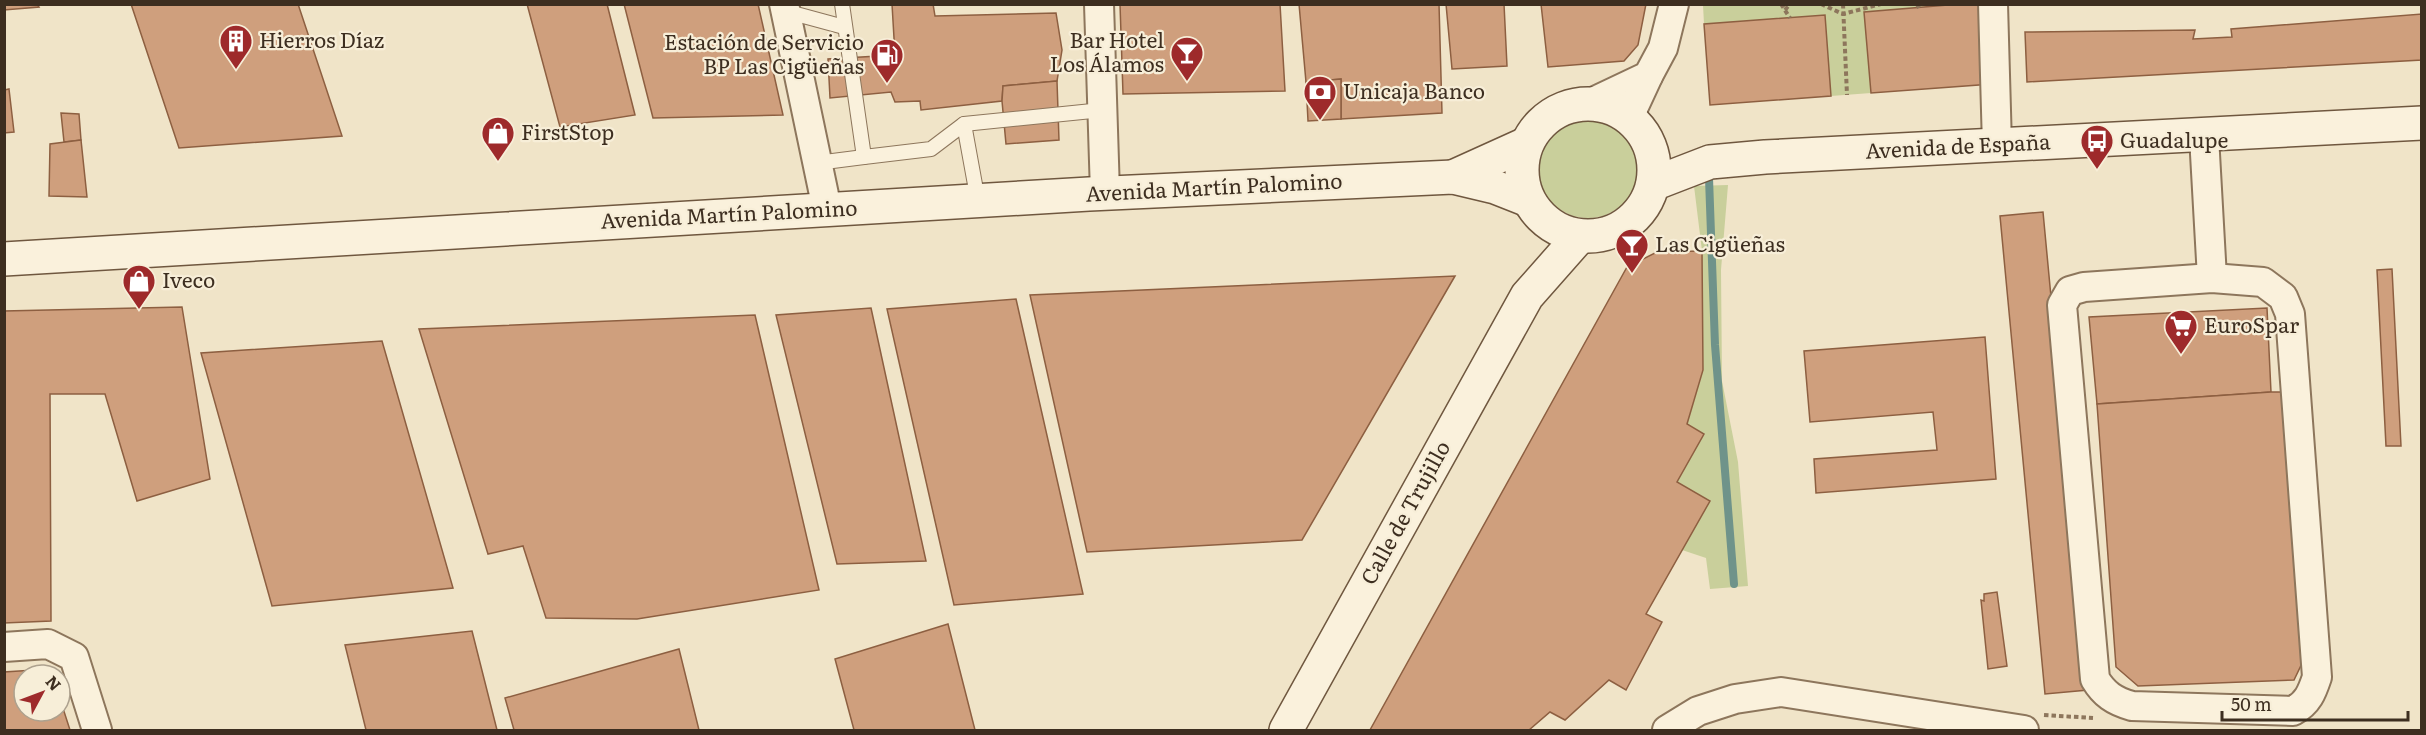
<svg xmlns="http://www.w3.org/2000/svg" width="2426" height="735" font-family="Literata,serif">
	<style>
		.green { fill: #c9cf9b }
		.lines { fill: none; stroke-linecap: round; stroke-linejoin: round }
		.stream { stroke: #6f938a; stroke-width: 8 }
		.building { fill: #cf9f7d; stroke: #8d5f41; stroke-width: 1.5 }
		.lane-casing { stroke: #8d765c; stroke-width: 16 }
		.street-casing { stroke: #8d765c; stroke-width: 32 }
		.secondary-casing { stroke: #6f573f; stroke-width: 36 }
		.path { stroke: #8d765c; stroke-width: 4; stroke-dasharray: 4.5 3; stroke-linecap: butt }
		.lane { stroke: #faf1dc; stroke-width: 14 }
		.street { stroke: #faf1dc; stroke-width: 28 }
		.secondary { stroke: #faf1dc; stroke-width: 33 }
		.labels { text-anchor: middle; stroke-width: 4.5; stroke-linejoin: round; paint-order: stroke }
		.poi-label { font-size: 21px; fill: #3d2e20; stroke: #f7eed8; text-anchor: start }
		.street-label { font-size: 21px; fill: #3d2e20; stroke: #f7eed8 }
	</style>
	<rect width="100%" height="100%" fill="#f0e4c8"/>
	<g class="green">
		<path d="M 1703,5 L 1960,5 L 1865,12 L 1871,93 L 1831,96 L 1825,15 L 1704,24 Z"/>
		<circle cx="1588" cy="168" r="50"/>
		<path d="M 1728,185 L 1721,270 L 1722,381 L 1738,462 L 1748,586 L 1710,589 L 1706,558 L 1682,550 L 1677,482 L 1704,434 L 1687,424 L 1703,370 L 1702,251 L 1694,186 Z"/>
	</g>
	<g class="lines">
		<path class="stream" d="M 1709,178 L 1715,345 L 1734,584"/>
	</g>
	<g class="building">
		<path d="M 4,4 L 37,4 L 39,7 L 4,10 Z"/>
		<path d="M 131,4 L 298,4 L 342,136 L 179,148 Z"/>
		<path d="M 527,4 L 607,4 L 635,115 L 560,127 Z"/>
		<path d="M 624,4 L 758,4 L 783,115 L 653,118 Z"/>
		<path d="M 892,4 L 933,4 L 935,16 L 1056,13 L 1062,50 L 1057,81 L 1003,86 L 1002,101 L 921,110 L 920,101 L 895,102 L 891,92 L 830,98 L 828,59 L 895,55 Z"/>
		<path d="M 1120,4 L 1280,4 L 1285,91 L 1123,94 Z"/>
		<path d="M 1299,4 L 1439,4 L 1442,113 L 1341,119 L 1341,79 L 1306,82 Z"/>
		<path d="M 1446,4 L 1504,4 L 1507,66 L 1452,69 Z"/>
		<path d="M 1541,4 L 1646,4 L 1638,45 L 1624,61 L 1548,67 Z"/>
		<path d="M 1960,4 L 1985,4 L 1992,84 L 1871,93 L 1864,12 Z"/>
		<path d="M 2422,14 L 2422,60 L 2027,82 L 2025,32 L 2195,30 L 2193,39 L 2232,37 L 2231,29 Z"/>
		<path d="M 1825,15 L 1831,96 L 1710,105 L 1704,24 Z"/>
		<path d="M 1341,79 L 1341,119 L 1308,121 L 1306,82 Z"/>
		<path d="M 1057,81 L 1059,140 L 1006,144 L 1002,101 L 1003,86 Z"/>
		<path d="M 9,89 L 14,132 L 4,133 L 4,90 Z"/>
		<path d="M 61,113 L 79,114 L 81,140 L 64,142 Z"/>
		<path d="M 81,140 L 87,197 L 49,196 L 50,144 Z"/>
		<path d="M 2043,212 L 2088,690 L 2045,694 L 2000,216 Z"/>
		<path d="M 1702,251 L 1703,370 L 1687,424 L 1704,434 L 1677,482 L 1710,501 L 1646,614 L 1662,622 L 1626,690 L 1609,680 L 1565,720 L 1550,712 L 1529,730 L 1370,730 L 1627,267 L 1657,252 Z"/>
		<path d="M 2392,269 L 2401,446 L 2386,446 L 2377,270 Z"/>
		<path d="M 1455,276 L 1302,540 L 1087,552 L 1030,295 Z"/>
		<path d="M 1016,299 L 1083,594 L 954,605 L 887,309 Z"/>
		<path d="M 182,307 L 210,479 L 137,501 L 105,394 L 50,394 L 51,621 L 4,623 L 4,311 Z"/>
		<path d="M 871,308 L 926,561 L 837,564 L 776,315 Z"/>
		<path d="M 2267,308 L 2271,392 L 2097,404 L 2089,317 Z"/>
		<path d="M 755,315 L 819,590 L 637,619 L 546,618 L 523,546 L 488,554 L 419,329 Z"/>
		<path d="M 1985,337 L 1996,479 L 1816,493 L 1814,459 L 1937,450 L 1933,412 L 1810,422 L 1804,351 Z"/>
		<path d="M 382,341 L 453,588 L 272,606 L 201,353 Z"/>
		<path d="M 2271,392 L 2287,392 L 2305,657 L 2294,680 L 2138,686 L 2116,667 L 2097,404 Z"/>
		<path d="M 1997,592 L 2007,666 L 1988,669 L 1981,600 L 1984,601 L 1984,594 Z"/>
		<path d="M 948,624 L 975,730 L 854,730 L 835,659 Z"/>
		<path d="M 472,631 L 497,730 L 366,730 L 345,645 Z"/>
		<path d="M 679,649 L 699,730 L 514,730 L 505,698 Z"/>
		<path d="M 50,669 L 52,675 L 24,675 L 24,711 L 60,711 L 60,699 L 70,730 L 4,730 L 4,672 Z"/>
	</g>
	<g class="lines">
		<defs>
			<g id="lane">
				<path d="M 842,4 L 864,157 L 931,149 L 964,124 L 978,201"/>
				<path d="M 785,11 L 844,27"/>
				<path d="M 964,124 L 1102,110"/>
				<path d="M 817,163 L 864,157"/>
			</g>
			<g id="street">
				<path d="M 784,4 L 827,209"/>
				<path d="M 1099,4 L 1105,193"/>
				<path d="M 1993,4 L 1997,146"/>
				<path d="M 1591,103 L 1648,76 L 1663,48 L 1674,4"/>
				<path d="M 1629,117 L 1648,76"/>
				<path d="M 2204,136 L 2212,278"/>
				<path d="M 2212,278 L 2263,282 L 2283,297 L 2290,314 L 2317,677 C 2312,692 2308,703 2293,711 L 2132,706 C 2114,701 2104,694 2095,679 L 2062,305 L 2070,291 L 2084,287 Z"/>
				<path d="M 4,647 L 48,644 L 74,657 L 97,730"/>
				<path d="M 1667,730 L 1698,711 L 1735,699 L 1781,692 L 2024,730"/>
			</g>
			<g id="secondary">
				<circle cx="1588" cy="170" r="66"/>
				<path d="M 1453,177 L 1526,144"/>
				<path d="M 1653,184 L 1710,162 L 1765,157 L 2422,123"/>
				<path d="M 4,259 L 1089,194 L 1453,177 L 1495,187 L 1528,200"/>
				<path d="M 1286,730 L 1527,296 L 1580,236"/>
			</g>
		</defs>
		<use href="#lane" class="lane-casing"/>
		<use href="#street" class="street-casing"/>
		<use href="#secondary" class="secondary-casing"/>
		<g class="path">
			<path d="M 1781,4 L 1790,18"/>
			<path d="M 1821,4 L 1843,14 L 1881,4"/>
			<path d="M 1843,4 L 1847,95"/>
			<path d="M 1917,4 L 1919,8"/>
			<path d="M 1785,10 L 1790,4"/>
			<path d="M 2044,715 L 2093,718"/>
		</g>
		<use href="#lane" class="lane"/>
		<use href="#street" class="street"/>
		<use href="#secondary" class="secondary"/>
	</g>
	<defs>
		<symbol id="building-pin" viewBox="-11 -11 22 30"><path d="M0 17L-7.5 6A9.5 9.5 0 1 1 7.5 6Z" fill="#9e2a2b" stroke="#f7eed8"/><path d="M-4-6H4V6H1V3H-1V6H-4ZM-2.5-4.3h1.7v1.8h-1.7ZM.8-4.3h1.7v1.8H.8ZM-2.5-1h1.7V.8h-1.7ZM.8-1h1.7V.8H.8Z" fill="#fff"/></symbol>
		<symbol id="bar-pin" viewBox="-11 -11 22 30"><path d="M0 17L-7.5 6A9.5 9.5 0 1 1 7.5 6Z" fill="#9e2a2b" stroke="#f7eed8"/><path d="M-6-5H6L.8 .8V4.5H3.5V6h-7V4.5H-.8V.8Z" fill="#fff"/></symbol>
		<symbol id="fuel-pin" viewBox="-11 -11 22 30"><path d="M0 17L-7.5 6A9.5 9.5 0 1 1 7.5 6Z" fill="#9e2a2b" stroke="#f7eed8"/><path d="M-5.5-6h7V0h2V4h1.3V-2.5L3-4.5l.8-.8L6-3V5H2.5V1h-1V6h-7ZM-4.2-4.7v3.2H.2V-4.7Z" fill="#fff"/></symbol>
		<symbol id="bank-pin" viewBox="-11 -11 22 30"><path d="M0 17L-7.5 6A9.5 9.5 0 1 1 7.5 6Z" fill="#9e2a2b" stroke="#f7eed8"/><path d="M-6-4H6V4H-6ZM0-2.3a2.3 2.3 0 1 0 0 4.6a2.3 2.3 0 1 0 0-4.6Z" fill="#fff"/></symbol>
		<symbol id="shop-pin" viewBox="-11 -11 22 30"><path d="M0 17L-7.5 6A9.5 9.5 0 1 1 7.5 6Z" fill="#9e2a2b" stroke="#f7eed8"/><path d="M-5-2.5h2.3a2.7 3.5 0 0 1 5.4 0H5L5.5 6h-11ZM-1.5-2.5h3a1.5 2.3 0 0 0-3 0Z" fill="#fff"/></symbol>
		<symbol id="bus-pin" viewBox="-11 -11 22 30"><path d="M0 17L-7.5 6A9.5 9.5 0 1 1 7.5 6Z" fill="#9e2a2b" stroke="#f7eed8"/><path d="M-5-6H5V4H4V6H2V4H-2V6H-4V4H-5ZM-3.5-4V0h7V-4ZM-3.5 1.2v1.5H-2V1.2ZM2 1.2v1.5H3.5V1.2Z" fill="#fff"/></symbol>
		<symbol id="supermarket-pin" viewBox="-11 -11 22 30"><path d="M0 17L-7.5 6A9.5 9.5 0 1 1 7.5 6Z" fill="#9e2a2b" stroke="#f7eed8"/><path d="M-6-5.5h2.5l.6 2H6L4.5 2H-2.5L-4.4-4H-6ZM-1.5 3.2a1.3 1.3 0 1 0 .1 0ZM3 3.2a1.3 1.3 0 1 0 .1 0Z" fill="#fff"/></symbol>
	</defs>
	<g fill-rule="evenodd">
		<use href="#building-pin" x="217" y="22" width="38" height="52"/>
		<use href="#bar-pin" x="1168" y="34" width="38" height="52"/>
		<use href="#fuel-pin" x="868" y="36" width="38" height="52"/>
		<use href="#bank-pin" x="1301" y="73" width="38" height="52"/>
		<use href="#shop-pin" x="479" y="114" width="38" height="52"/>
		<use href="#bus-pin" x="2078" y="122" width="38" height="52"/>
		<use href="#bar-pin" x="1613" y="226" width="38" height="52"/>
		<use href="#shop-pin" x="120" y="262" width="38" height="52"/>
		<use href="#supermarket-pin" x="2162" y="307" width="38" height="52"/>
	</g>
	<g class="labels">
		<g class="poi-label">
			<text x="259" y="48">Hierros Díaz</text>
			<text x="1164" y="48" text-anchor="end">Bar Hotel<tspan x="1164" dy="24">Los Álamos</tspan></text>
			<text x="864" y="50" text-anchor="end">Estación de Servicio<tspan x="864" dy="24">BP Las Cigüeñas</tspan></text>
			<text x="1343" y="99">Unicaja Banco</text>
			<text x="521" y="140">FirstStop</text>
			<text x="2120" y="148">Guadalupe</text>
			<text x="1655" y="252">Las Cigüeñas</text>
			<text x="162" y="288">Iveco</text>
			<text x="2204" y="333">EuroSpar</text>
		</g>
		<g class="street-label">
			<text transform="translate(1958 147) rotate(-3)" y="7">Avenida de España</text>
			<text transform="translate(1214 188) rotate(-3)" y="7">Avenida Martín Palomino</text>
			<text transform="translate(729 215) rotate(-3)" y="7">Avenida Martín Palomino</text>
			<text transform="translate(1406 513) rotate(-61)" y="7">Calle de Trujillo</text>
		</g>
	</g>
	<rect width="2426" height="735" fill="none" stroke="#3d2e20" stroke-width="12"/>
	<g transform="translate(42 693) rotate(49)"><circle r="28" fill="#f7eed8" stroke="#ada18e" stroke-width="1.5"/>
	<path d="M0-4.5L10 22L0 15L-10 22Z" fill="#9e2a2b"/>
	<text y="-9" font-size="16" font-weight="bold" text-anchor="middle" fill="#3d2e20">N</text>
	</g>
	<path d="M2222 711v9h186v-9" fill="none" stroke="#3d2e20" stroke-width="3"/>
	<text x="2231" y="711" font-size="18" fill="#3d2e20" stroke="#f7eed8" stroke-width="4.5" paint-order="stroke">50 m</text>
</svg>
